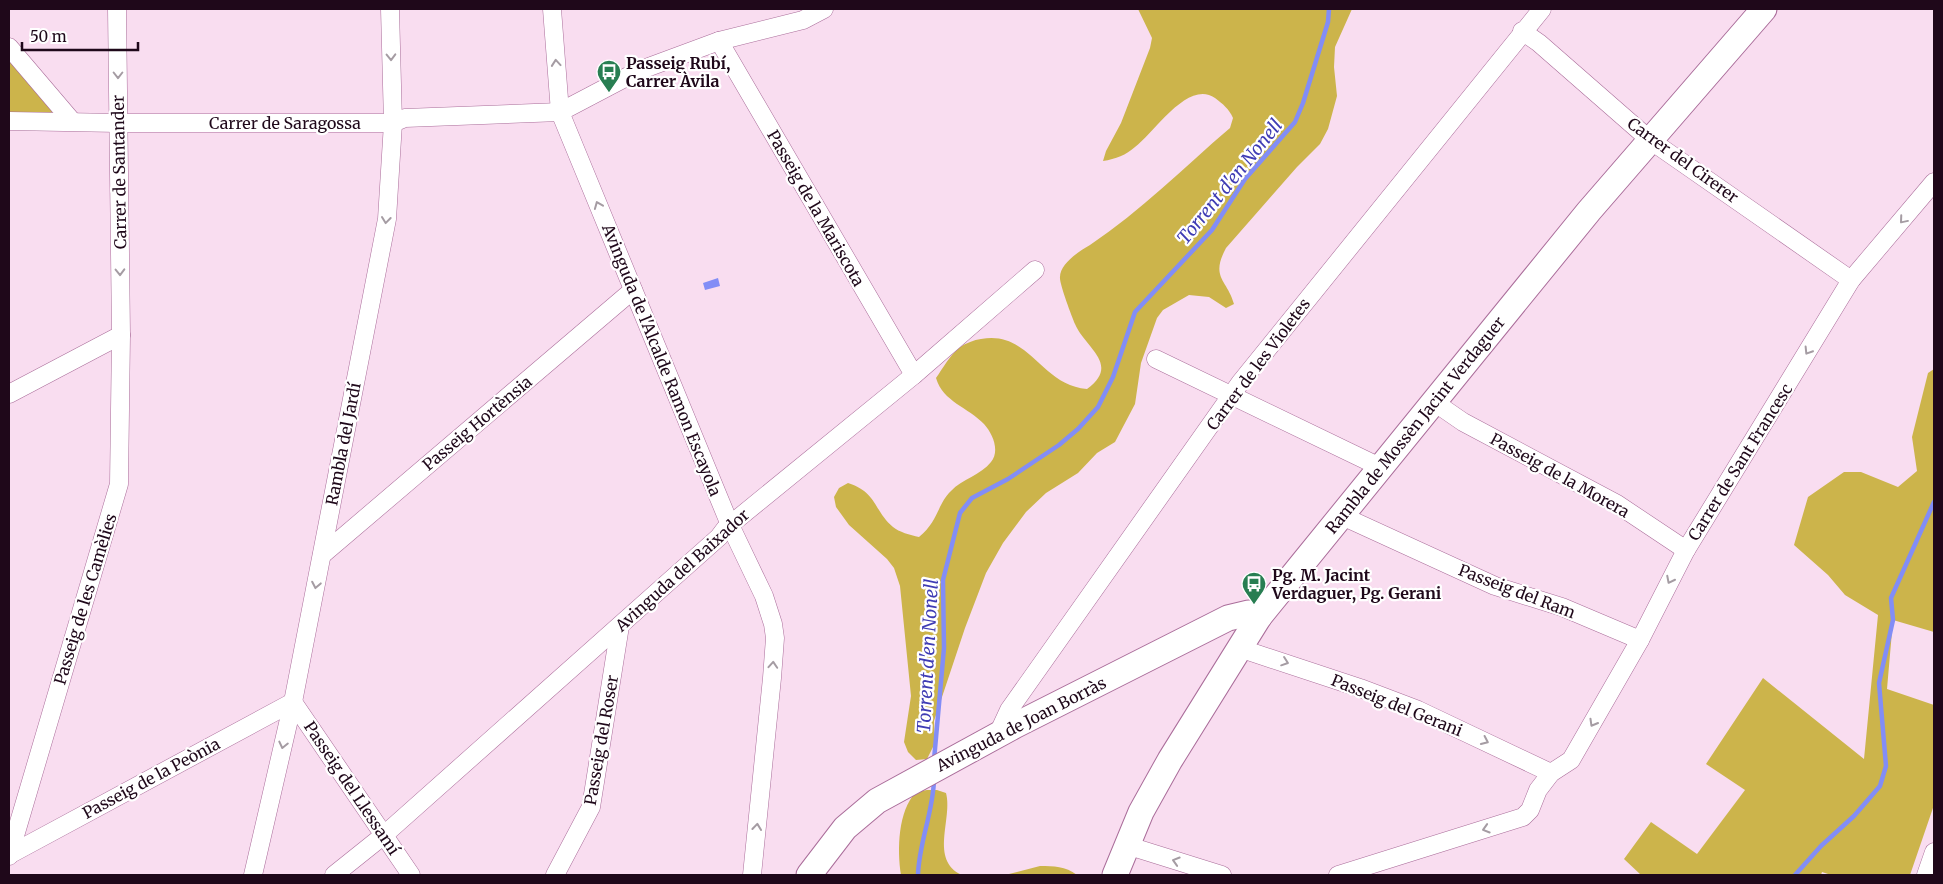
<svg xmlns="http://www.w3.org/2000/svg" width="1943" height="884" font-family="Merriweather,serif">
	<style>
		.green { fill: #ccb44b }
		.water { fill: #828df6 }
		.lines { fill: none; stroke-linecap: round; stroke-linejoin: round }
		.stream { stroke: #828df6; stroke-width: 4.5 }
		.street-casing { stroke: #aa6d9a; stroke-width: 19 }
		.secondary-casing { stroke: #aa6d9a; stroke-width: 27 }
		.street { stroke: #fff; stroke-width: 18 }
		.secondary { stroke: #fff; stroke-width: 25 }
		.oneway { stroke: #a59ca3 }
		.labels { text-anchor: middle; stroke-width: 4.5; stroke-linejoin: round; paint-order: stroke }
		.poi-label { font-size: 16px; font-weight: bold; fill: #1f081a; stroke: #fff; text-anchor: start }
		.street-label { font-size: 16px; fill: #1f081a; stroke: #fff }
		.water-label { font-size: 18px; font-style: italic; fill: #3f3cb4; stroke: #fff }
	</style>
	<rect width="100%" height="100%" fill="#f9ddf0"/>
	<g class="green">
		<path d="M 1138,9 L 1352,9 L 1335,47 L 1334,67 L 1337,96 L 1328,129 L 1320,144 L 1297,167 L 1226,248 C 1210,278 1227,279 1234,304 L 1226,308 L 1209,297 L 1189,295 L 1163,310 L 1157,318 L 1141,363 L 1135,404 L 1115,442 L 1097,453 L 1078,473 L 1046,493 L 1026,512 L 1003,543 L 986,573 L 965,628 L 934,721 L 935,743 L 927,759 L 916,760 L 908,752 L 904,742 L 911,696 L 900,586 L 894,568 L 887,559 L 849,525 L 836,507 L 834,497 L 839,488 L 848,483 C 878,493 873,510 893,527 C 899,532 910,535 919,537 C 938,522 938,503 951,491 C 962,479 981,475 991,462 C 1000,451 993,434 984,424 C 968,407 943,402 936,378 C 943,368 950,355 960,347 C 966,343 974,340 981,339 C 1030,330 1040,385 1087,389 C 1121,364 1085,348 1075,324 C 1072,317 1059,283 1060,277 C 1060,264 1079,251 1090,245 C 1141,211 1183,168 1230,128 L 1233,118 C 1229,109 1223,104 1215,98 C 1188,79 1154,133 1135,147 C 1126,155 1116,159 1103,161 L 1106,151 L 1121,123 L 1150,48 L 1152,38 Z"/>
		<path d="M 9,47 L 72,121 L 9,121 Z"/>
		<path d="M 1934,369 L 1934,632 L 1893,620 L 1887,689 L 1934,705 L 1934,805 L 1910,875 L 1831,875 L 1822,872 L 1821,875 L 1641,875 L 1624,859 L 1651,822 L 1697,854 L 1745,790 L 1706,764 L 1763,678 L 1864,759 L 1878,615 L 1845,595 L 1828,575 L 1794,545 L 1808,497 L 1844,472 L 1861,472 L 1898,487 L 1917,471 L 1912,437 L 1928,373 Z"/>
		<path d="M 927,790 L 937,790 L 946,793 C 953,819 929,860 962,875 L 901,875 C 897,849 898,811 916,792 Z"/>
		<path d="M 1040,866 C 1054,866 1065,866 1077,875 L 1005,875 Z"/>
	</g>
	<path class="water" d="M 718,278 L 720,286 L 705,290 L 703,283 Z"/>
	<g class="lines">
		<g class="stream">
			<path d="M 934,760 L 944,648 L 943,580 L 960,513 L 972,498 L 1008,479 L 1059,445 L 1078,429 L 1098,407 L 1113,377 L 1135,312 L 1212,230 L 1245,179 L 1295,122 L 1303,103 L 1328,22 L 1329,9"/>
			<path d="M 918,875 C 919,842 933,813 934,780"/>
			<path d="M 1795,875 L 1821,846 L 1854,816 L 1880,786 L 1886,766 L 1879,683 L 1893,620 L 1891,598 L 1934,502"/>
		</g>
		<defs>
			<g id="street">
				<path d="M 552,9 L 560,112 L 730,525 L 764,596 L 773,624 L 775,638 L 772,678 L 752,875"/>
				<path d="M 1522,31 L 1539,43 L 1650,140 L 1851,280"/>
				<path d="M 719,41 L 914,375"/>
				<path d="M 9,47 L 72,121"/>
				<path d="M 9,121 L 118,123 L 393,123 L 405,118 L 560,112 L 638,71 L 719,41 L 803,20 L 824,9"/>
				<path d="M 1156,359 L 1380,467"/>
				<path d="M 9,394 L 121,335"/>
				<path d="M 1434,402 L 1463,422 L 1617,504 L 1686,550"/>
				<path d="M 1340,515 L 1495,586 L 1562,607 L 1640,640"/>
				<path d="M 322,555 L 633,290"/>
				<path d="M 1239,648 L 1360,688 L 1418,710 L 1551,773"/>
				<path d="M 997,736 L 1009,710 L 1240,383 L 1542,9"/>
				<path d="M 1126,845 L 1222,875"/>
				<path d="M 9,855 L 293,702 L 411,875"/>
				<path d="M 9,856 L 119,484 L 121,335 L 117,9"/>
				<path d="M 253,875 L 293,702 L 387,219 L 393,123 L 390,9"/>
				<path d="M 334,875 L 384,835 L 719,537 L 725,529 L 914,375 L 1035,270"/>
				<path d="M 555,875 L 591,807 L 620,626"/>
				<path d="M 1338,875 L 1523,817 L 1530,810 L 1538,790 L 1551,773 L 1571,760 L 1640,640 L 1686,550 L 1851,280 L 1934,182"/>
				<path d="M 1926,875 L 1934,852"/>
			</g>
			<g id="secondary">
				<path d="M 809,875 L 845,828 L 877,801 L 1016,725 L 1228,618 L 1249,613 L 1259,617"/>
				<path d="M 1115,875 L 1141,812 L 1170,760 L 1259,617 L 1589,211 L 1764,9"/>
			</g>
		</defs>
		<use href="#street" class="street-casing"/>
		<use href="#secondary" class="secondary-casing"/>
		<use href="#street" class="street"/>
		<use href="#secondary" class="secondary"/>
	</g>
	<defs><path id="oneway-chevron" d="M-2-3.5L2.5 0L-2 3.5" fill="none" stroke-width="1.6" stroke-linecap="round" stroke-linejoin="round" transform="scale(1.25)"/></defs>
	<g class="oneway">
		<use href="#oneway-chevron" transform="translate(391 57) rotate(89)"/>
		<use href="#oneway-chevron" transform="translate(556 63) rotate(-95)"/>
		<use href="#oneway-chevron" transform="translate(118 75) rotate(90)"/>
		<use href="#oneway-chevron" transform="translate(598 205) rotate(-112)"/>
		<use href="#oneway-chevron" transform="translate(386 220) rotate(97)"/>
		<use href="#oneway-chevron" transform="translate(1903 220) rotate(130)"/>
		<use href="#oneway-chevron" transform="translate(120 272) rotate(89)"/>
		<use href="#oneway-chevron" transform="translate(1808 351) rotate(122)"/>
		<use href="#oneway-chevron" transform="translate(1670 580) rotate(117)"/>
		<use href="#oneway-chevron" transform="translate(316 585) rotate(101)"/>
		<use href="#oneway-chevron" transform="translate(1285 662) rotate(19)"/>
		<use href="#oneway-chevron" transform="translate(773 665) rotate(-86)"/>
		<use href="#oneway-chevron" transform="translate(1593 723) rotate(120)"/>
		<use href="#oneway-chevron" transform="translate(1485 741) rotate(25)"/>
		<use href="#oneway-chevron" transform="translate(283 745) rotate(103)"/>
		<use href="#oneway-chevron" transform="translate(757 827) rotate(-84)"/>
		<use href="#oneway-chevron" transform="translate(1486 829) rotate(163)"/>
		<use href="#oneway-chevron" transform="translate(1176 861) rotate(-163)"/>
	</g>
	<defs>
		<symbol id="bus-pin" viewBox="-11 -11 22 30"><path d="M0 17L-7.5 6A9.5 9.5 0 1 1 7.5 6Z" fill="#287e52" stroke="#fff"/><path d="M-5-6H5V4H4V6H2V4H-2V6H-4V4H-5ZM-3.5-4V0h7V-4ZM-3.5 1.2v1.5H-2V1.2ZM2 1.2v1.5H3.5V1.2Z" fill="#fff"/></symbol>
	</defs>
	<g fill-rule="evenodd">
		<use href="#bus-pin" x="595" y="58" width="28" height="38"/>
		<use href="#bus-pin" x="1240" y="570" width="28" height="38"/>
	</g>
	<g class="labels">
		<g class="poi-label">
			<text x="626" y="69">Passeig Rubí,<tspan x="626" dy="18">Carrer Àvila</tspan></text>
			<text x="1272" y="581">Pg. M. Jacint<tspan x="1272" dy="18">Verdaguer, Pg. Gerani</tspan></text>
		</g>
		<g class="street-label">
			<text x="285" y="129">Carrer de Saragossa</text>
			<text transform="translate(1683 160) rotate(36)" y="6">Carrer del Cirerer</text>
			<text transform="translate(119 172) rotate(-91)" y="6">Carrer de Santander</text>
			<text transform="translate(816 208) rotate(60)" y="6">Passeig de la Mariscota</text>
			<text transform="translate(662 360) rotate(68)" y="6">Avinguda de l'Alcalde Ramon Escayola</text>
			<text transform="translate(1258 364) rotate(-53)" y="6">Carrer de les Violetes</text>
			<text transform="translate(477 423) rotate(-40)" y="6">Passeig Hortènsia</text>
			<text transform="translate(1415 425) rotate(-51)" y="6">Rambla de Mossèn Jacint Verdaguer</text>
			<text transform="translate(343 444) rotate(-79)" y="6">Rambla del Jardí</text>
			<text transform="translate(1740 462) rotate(-58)" y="6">Carrer de Sant Francesc</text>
			<text transform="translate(1560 475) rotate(29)" y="6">Passeig de la Morera</text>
			<text transform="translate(682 570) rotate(-42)" y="6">Avinguda del Baixador</text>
			<text transform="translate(1517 591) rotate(21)" y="6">Passeig del Ram</text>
			<text transform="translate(85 599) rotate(-73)" y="6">Passeig de les Camèlies</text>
			<text transform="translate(1397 705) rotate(22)" y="6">Passeig del Gerani</text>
			<text transform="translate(1021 724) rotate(-27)" y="6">Avinguda de Joan Borràs</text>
			<text transform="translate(601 740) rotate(-80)" y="6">Passeig del Roser</text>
			<text transform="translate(151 778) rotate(-28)" y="6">Passeig de la Peònia</text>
			<text transform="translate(352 788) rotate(56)" y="6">Passeig del Llessamí</text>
		</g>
		<g class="water-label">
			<text transform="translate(1230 182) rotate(-51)" y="6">Torrent d'en Nonell</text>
			<text transform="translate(928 656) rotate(-87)" y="6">Torrent d'en Nonell</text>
		</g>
	</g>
	<rect width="1943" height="884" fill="none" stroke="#1f081a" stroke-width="20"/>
	<path d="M22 42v8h116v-8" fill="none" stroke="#1f081a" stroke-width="2.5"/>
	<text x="30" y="42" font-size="15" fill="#1f081a" stroke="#ffffff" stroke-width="4" paint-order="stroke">50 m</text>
</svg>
